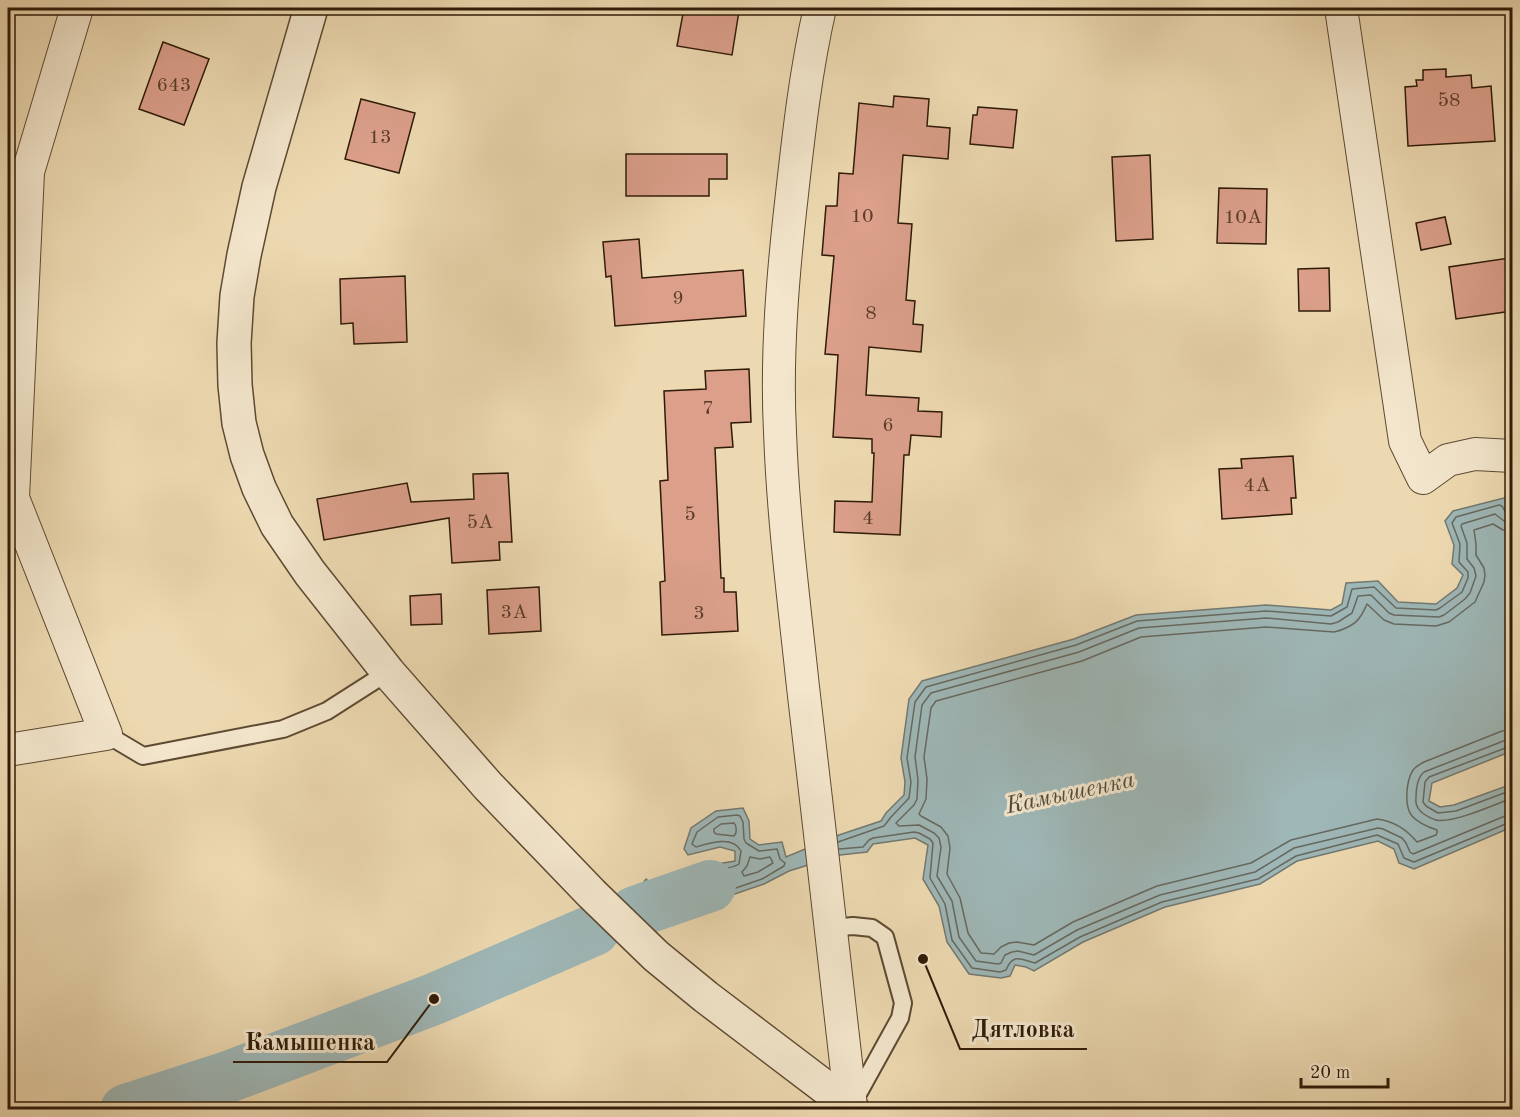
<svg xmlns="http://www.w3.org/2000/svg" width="1520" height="1117" font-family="'Old Standard TT',serif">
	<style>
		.water { fill: #9eb7b7; stroke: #727971; stroke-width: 1.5 }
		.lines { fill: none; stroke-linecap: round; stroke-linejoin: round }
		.shore { stroke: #666960; stroke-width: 1.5 }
		.river { stroke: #9eb7b7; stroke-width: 52 }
		.building { fill: #db9f8a; stroke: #2f1b08; stroke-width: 1.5 }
		.service-casing { stroke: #5e4a32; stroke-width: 20 }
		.minor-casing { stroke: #5e4a32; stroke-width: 34 }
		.tertiary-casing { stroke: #5e4a32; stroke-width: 36 }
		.service { stroke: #f3e6cc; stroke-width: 16 }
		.minor { stroke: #f3e6cc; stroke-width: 32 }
		.tertiary { stroke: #f3e6cc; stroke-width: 33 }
		.labels { text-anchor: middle; stroke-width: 6; stroke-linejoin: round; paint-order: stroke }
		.number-label { font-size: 20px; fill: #5a3c28 }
		.water-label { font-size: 24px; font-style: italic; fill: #504a3d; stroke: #f3e6cc }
		.leader { fill: none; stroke: #2f1b08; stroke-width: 2 }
		.callout-dot { fill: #2f1b08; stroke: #f3e6cc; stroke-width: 2 }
		.callout-label { font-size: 24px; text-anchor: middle; font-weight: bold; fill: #2f1b08; stroke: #f3e6cc; stroke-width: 6; stroke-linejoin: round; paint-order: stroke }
	</style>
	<rect width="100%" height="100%" fill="#edd9b1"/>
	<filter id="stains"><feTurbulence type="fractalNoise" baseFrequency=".00333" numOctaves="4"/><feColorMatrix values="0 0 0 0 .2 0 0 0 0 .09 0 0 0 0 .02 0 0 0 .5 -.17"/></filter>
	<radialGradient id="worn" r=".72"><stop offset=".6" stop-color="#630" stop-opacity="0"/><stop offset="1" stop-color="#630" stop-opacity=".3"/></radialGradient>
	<path class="water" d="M 1508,497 L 1508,508 L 1512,509 L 1512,751 L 1432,783 L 1429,801 L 1440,807 L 1454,805 L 1512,784 L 1512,827 L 1414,869 L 1399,863 L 1394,849 L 1378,841 L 1297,861 L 1260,884 L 1165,907 L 1083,942 L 1034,971 L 1026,967 L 1015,965 L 1010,976 L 1001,978 L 969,974 L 947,942 L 939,906 L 923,879 L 928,845 L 915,838 L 873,844 L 867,852 L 840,855 L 789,871 L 764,884 L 694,908 L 675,924 L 650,923 L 634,895 L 646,879 L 653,885 L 668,883 L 705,866 L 735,861 L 735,851 L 720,847 L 688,855 L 684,849 L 691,828 L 716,811 L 743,808 L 749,821 L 750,839 L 759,845 L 782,842 L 786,857 L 839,835 L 881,821 L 886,813 L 904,795 L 905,782 L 901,758 L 909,699 L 922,681 L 1074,639 L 1136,615 L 1266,605 L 1331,610 L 1342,604 L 1346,583 L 1378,581 L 1398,602 L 1436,604 L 1457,588 L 1463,575 L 1452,564 L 1454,545 L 1445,521 L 1453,511 Z"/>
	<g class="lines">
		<g class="shore">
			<path d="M 1512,522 L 1504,521 L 1495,514 L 1462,524 L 1461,526 L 1467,543 L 1467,559 L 1474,568 L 1476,576 L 1470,593 L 1465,599 L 1444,615 L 1439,617 L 1394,615 L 1389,613 L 1371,595 L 1358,596 L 1352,613 L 1338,622 L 1331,624 L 1266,618 L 1139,628 L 1079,652 L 931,693 L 922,705 L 915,757 L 918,780 L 917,799 L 914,805 L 896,823 L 899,826 L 919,825 L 934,833 L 939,838 L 941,847 L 937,876 L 952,901 L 959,937 L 976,961 L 998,964 L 1001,963 L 1005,955 L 1012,952 L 1018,951 L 1034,955 L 1077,930 L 1160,895 L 1255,872 L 1294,848 L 1378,828 L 1383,829 L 1402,838 L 1406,843 L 1410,852 L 1413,854 L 1505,816 L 1512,815"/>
			<path d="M 1512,531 L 1503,530 L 1493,524 L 1474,530 L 1476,544 L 1476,555 L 1484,568 L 1485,575 L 1484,582 L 1475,602 L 1449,622 L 1436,626 L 1394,624 L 1384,620 L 1367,604 C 1365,608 1363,613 1360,617 C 1355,625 1343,630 1334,632 L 1266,627 L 1141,637 L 1082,661 L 936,701 L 931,708 L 924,757 L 927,779 L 926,799 L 919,814 L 921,816 L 941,827 L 948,836 L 950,848 L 947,874 L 960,898 L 968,933 L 981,953 L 994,954 L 1001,947 L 1009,943 L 1017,942 L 1034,945 L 1073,922 L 1157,886 L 1251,863 L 1291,840 L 1377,819 C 1394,821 1407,830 1417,842 L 1436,835 L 1437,833 L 1437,830 C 1428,827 1418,823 1412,816 C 1404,806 1406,781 1413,770 C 1416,766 1420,764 1424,762 L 1502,731 L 1512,730"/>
			<path d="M 1512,739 L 1506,740 L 1424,772 C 1417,778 1416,788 1416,798 C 1415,805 1418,810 1424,814 C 1427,816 1432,819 1436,820 C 1452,824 1496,804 1512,798"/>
			<path d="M 1512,746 L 1508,747 L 1429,777 L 1425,782 L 1423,802 L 1426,806 L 1438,813 L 1456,811 L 1512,790"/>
			<path d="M 737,815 L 740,816 L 743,822 L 744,839 L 746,843 L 759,851 L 777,849 L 780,859 L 785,863 L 784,866 L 762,879 L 692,903 L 673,917 L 653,916 L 642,897 L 646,889 C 670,894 685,879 706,872 C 717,868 730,870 739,864 L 741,851 C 733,835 709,843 696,847 L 692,844 L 697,832 L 718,817 Z"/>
			<path d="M 734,823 C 737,826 737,833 734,836 L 716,834 L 714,832 L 714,829 L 721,824 Z"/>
			<path d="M 838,842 L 884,826 L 891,817 L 909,798 L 911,782 L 907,758 L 915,702 L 926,687 L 1076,645 L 1137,621 L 1266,611 L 1331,616 L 1347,607 L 1352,589 L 1374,587 L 1396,608 L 1436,610 L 1440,608 L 1462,592 L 1468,578 L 1468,572 L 1459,562 L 1460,544 L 1452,523 L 1456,517 L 1499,505 L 1502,506 L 1506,513 L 1512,514"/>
			<path d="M 839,849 L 863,847 L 869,840 L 873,838 L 914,832 L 919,833 L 930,839 L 933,843 L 930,878 L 945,904 L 952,940 L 972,968 L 1000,972 L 1006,970 C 1013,953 1020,959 1035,963 L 1080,937 L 1162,902 L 1258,879 L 1296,856 L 1377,835 L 1398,844 L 1404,858 L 1414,862 L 1508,823 L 1512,822"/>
			<path d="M 750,857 L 760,859 L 770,857 L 773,863 L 758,872 L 744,876 L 742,872 L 747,866 Z"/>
			<path d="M 730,875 L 733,877 L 732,881 L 689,896 L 670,910 L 658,909 L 654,902 L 655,898 L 673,895 L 709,879 Z"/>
		</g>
		<g class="river">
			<path d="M 635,912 L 710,886"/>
			<path d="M 126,1110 L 228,1077 L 434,999 L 594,930"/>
		</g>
	</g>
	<g class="building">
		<path d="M 684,8 L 715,8 L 739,11 L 732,55 L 677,46 Z"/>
		<path d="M 163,42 L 209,59 L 184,125 L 139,109 Z"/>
		<path d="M 1446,69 L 1446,77 L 1471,75 L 1472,88 L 1491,86 L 1495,141 L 1408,146 L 1405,87 L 1417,86 L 1416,80 L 1423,80 L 1423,70 Z"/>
		<path d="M 894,96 L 929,99 L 927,126 L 950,128 L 948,159 L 903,155 L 898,223 L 912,224 L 906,300 L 915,301 L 913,324 L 923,325 L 921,352 L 869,347 L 866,395 L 919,398 L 918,411 L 942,412 L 941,437 L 911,435 L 909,455 L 904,455 L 900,535 L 834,532 L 835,501 L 872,502 L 874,453 L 872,453 L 872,439 L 833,437 L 838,355 L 825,354 L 834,256 L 822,255 L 826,206 L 837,206 L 839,173 L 853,174 L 859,103 L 893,107 Z"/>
		<path d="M 361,99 L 415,113 L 399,173 L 345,159 Z"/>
		<path d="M 978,107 L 1017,110 L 1013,148 L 970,144 L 973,115 L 977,115 Z"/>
		<path d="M 626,154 L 727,154 L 727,179 L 709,179 L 709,196 L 626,196 Z"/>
		<path d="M 1150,155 L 1153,239 L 1116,241 L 1112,157 Z"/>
		<path d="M 1219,188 L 1267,189 L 1266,244 L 1217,243 Z"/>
		<path d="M 1445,217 L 1451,244 L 1421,250 L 1416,223 Z"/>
		<path d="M 639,239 L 642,278 L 743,270 L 746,316 L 615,326 L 611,276 L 606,277 L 603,242 Z"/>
		<path d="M 1509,258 L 1512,286 L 1512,311 L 1456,319 L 1449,267 Z"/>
		<path d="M 1329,268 L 1330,311 L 1299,311 L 1298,269 Z"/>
		<path d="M 405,276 L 407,342 L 354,344 L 353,323 L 341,324 L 340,279 Z"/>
		<path d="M 749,369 L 751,422 L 731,423 L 733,447 L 715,448 L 721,578 L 724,578 L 724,592 L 736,592 L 738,631 L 662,635 L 660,582 L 665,581 L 660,481 L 668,480 L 664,391 L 706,389 L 705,371 Z"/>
		<path d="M 1293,456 L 1296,498 L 1291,498 L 1292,514 L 1222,519 L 1219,469 L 1242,468 L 1241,459 Z"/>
		<path d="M 508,473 L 512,542 L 499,542 L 500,560 L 452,563 L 449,518 L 324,540 L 317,499 L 407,483 L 411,502 L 474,499 L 473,474 Z"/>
		<path d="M 539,587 L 541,631 L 489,634 L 487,590 Z"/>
		<path d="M 441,594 L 442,624 L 411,625 L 410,596 Z"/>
	</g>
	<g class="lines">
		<defs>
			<g id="service">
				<path d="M 106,734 L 143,756 L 283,729 L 327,711 L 388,672"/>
				<path d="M 831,928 L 853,926 L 872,928 L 885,937 L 903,1003 L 900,1018 L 853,1103"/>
			</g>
			<g id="minor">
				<path d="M 820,8 C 806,69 799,131 792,194 C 783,273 776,353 780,432 C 783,517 794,602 803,687 C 819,827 836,967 851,1107"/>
				<path d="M 1341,8 L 1405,441 L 1423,478 L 1448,460 L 1475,454 L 1512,456"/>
				<path d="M 8,750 L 106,734 L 13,498 L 28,172 L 77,8"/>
			</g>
			<path id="tertiary" d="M 311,8 L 259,187 L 244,255 L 237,296 L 234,343 L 235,385 L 239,423 L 247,455 L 259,488 L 277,525 L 310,573 L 388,672 L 488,786 L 592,894 L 656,956 L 706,997 L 851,1107 L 852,1110"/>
		</defs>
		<use href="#service" class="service-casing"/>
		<use href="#minor" class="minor-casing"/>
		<use href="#tertiary" class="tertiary-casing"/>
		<use href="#service" class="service"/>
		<use href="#minor" class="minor"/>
		<use href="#tertiary" class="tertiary"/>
	</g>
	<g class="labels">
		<g class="number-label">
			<text x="174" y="91">643</text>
			<text x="1449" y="106">58</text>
			<text x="380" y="143">13</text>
			<text x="862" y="222">10</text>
			<text x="1243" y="223">10А</text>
			<text x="678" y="304">9</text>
			<text x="871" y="319">8</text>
			<text x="708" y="414">7</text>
			<text x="888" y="431">6</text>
			<text x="1257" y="491">4А</text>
			<text x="690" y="520">5</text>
			<text x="868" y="524">4</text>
			<text x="480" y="528">5А</text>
			<text x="514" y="618">3А</text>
			<text x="699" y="619">3</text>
		</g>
		<g class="water-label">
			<text transform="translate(1070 792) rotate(-12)" y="8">Камышенка</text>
		</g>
	</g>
	<path class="leader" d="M923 959L960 1049H1087M434 999L387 1062H233"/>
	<g class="callout-dot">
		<circle cx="923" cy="959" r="6"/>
		<circle cx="434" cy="999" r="6"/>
	</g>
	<g class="callout-label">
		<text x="1023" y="1037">Дятловка</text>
		<text x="310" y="1050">Камышенка</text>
	</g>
	<rect width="1520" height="1117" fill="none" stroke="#edd9b1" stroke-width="30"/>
	<rect x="9" y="9" width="1502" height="1099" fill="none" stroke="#2f1b08" stroke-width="3"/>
	<rect x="15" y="15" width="1490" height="1087" fill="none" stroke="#2f1b08" stroke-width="1.5"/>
	<path d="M1301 1078v9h87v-9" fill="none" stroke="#2f1b08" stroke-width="3"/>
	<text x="1310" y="1078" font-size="18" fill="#2f1b08" stroke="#f3e6cc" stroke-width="4.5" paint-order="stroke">20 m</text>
	<rect width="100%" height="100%" filter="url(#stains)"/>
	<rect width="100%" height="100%" fill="url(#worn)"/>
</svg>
